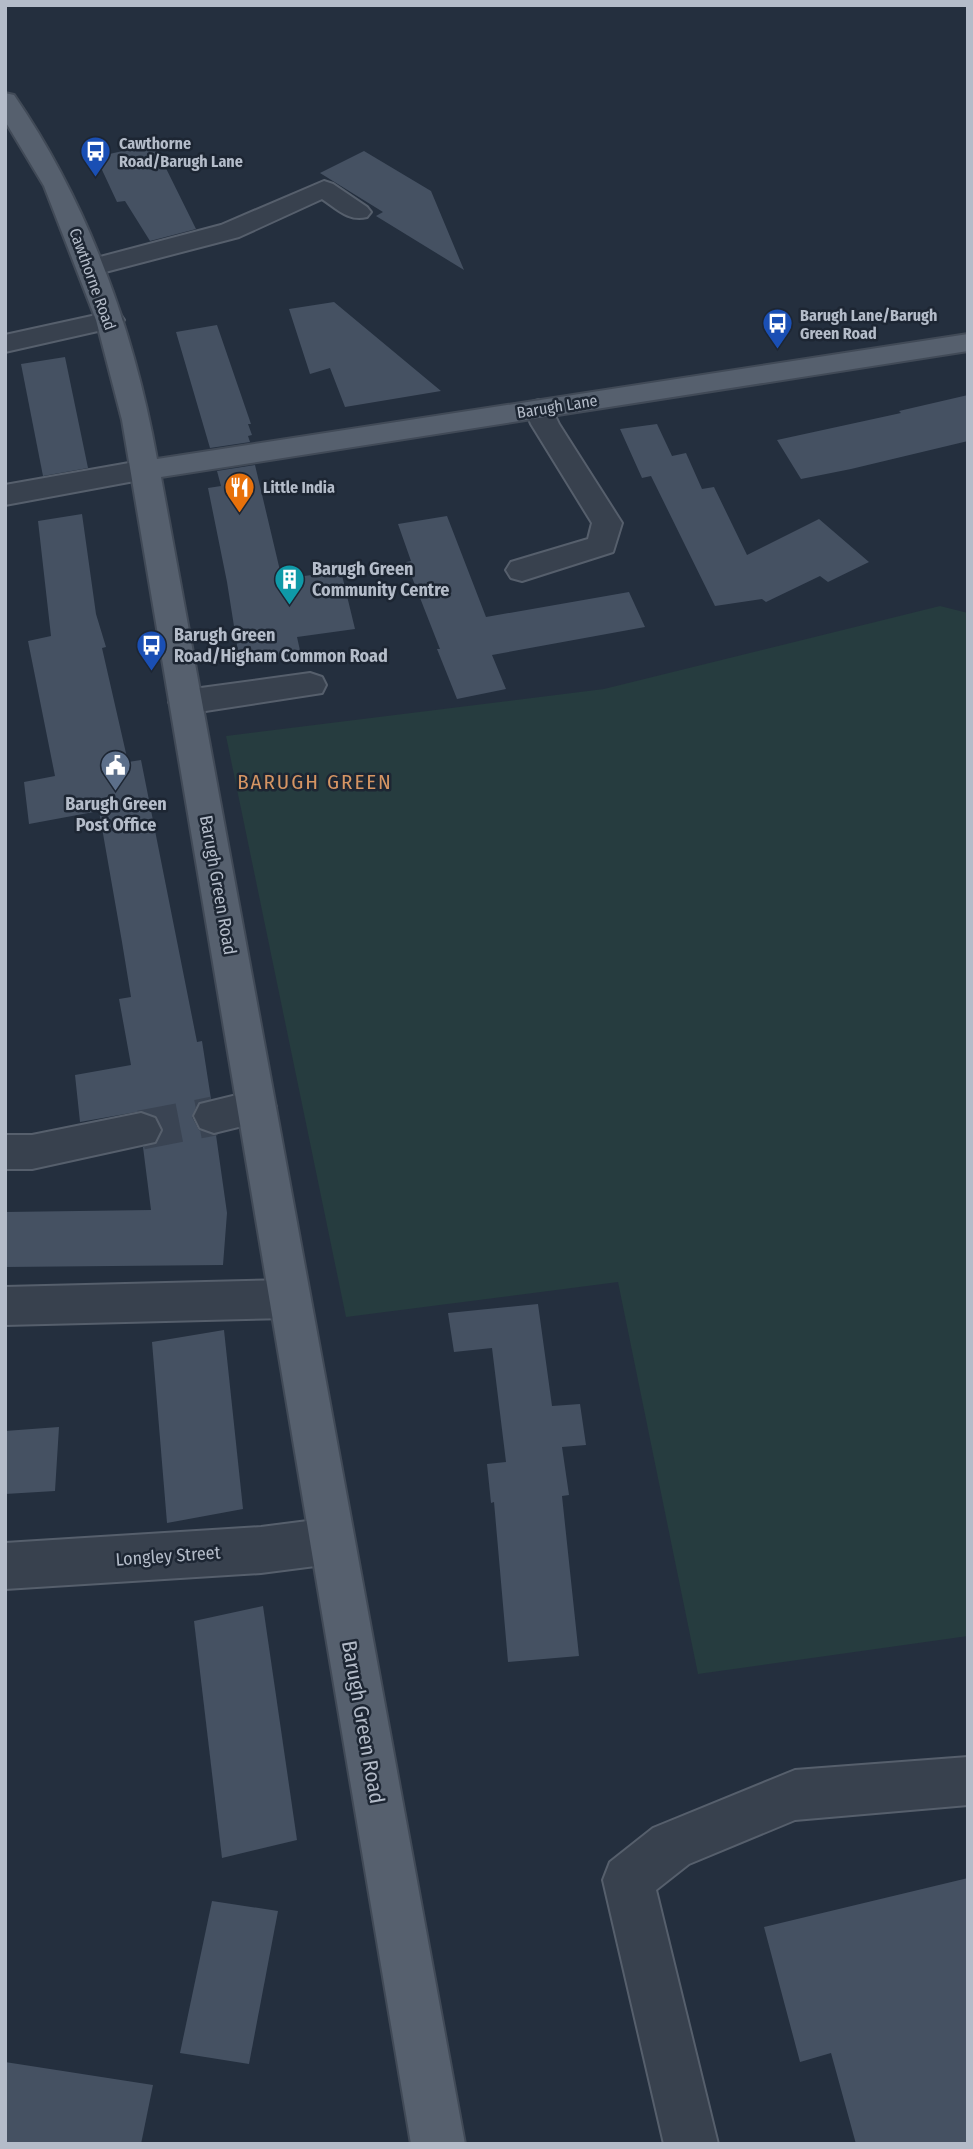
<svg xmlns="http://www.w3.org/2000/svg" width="973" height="2149" font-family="'Fira Sans Condensed',sans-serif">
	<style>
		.green { fill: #263c3f }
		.building { fill: #455162 }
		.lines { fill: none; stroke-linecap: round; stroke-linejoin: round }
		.minor-tunnel { stroke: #3a4453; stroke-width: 39; stroke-dasharray: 39 19; stroke-linecap: butt }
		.minor-casing { stroke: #565f6c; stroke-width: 4 }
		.major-casing { stroke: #414a57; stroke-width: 4 }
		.minor { fill: #38414e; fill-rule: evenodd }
		.major { fill: #56606e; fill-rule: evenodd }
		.labels { text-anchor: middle; stroke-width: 5; stroke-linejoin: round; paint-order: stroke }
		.far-poi-label { font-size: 16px; font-weight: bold; fill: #b4bcc9; stroke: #1d2633; text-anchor: start }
		.far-street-label { font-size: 16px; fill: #b4bcc9; stroke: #1d2633 }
		.poi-label { font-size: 18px; font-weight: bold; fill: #b4bcc9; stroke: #1d2633; text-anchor: start }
		.street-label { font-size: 18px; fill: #b4bcc9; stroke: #1d2633 }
		.quarter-label { font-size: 21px; letter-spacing: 2px; fill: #d59563; stroke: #1d2633 }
		.near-street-label { font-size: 21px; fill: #b4bcc9; stroke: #1d2633 }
	</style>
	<rect width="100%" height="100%" fill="#242f3e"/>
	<path class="green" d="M 940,606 L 968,613 L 968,1636 L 698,1674 L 618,1282 L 346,1317 L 226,736 L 604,689 Z"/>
	<g class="building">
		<path d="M 154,144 L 196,229 L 150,241 L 125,201 L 117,202 L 96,157 Z"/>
		<path d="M 364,151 L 431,191 L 464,270 L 376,216 L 383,212 L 320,173 Z"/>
		<path d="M 334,302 L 441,391 L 345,407 L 330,368 L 310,374 L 289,309 Z"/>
		<path d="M 217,325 L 251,424 L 248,424 L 252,435 L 248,436 L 250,442 L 210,448 L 176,332 Z"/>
		<path d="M 65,357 L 88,468 L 43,476 L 21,364 Z"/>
		<path d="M 968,395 L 968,441 L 851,469 L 801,479 L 777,440 L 901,413 L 899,411 Z"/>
		<path d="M 657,424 L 672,456 L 686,453 L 702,489 L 714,487 L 747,555 L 819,519 L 869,562 L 828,582 L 820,576 L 766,602 L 762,599 L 715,606 L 651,476 L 642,478 L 620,429 Z"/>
		<path d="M 255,465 L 282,579 L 341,571 L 355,629 L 297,637 L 301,655 L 240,664 L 227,582 L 208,488 L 221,486 L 217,471 Z"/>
		<path d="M 82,514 L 96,614 L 106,647 L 102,648 L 128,762 L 141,760 L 197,1042 L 202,1041 L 211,1099 L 198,1103 L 192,1117 L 199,1130 L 216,1135 L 227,1213 L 223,1265 L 5,1267 L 5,1212 L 151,1210 L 143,1147 L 157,1143 L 163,1131 L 157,1117 L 142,1111 L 80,1122 L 75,1075 L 131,1065 L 119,999 L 131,997 L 122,942 L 99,811 L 29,824 L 24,782 L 55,776 L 28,641 L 51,636 L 38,521 Z"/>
		<path d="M 447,516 L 486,617 L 629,592 L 645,627 L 492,655 L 506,689 L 457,699 L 437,649 L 440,649 L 406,562 L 411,561 L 398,524 Z"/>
		<path d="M 538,1304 L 552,1406 L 580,1404 L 586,1445 L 562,1447 L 569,1495 L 562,1496 L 579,1656 L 508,1662 L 494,1502 L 491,1503 L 487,1464 L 506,1462 L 492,1348 L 454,1352 L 448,1313 Z"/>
		<path d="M 224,1330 L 243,1509 L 167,1523 L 152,1342 Z"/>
		<path d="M 59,1427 L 55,1491 L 5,1494 L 5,1431 Z"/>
		<path d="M 263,1606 L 297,1840 L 222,1858 L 194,1621 Z"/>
		<path d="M 968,1878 L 968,2144 L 856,2144 L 831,2053 L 800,2062 L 764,1927 Z"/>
		<path d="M 212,1901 L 278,1911 L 249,2064 L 180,2053 Z"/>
		<path d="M 5,2062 L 153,2085 L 141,2144 L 5,2144 Z"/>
	</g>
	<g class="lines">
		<path class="minor-tunnel" d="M 141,1130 L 214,1116"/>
		<defs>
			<g id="minor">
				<path d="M 324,181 L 333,184 L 367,207 L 371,212 L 367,217 C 349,222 337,209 322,199 L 239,237 L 90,276 L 81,274 L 77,268 L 81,262 L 221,225 Z"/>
				<path d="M 110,312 L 120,314 L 124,320 L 120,326 L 5,352 L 5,335 Z"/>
				<path d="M 539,400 L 549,403 L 559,424 L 622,523 L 613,552 L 522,581 L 511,578 L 506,570 L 511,562 L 588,539 L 592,523 L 531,424 L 525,409 L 529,403 Z"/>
				<path d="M 146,460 L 156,463 L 161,470 L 156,477 L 5,505 L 5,485 Z"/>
				<path d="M 310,673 L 322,677 L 326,685 L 322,693 L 186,714 L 174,711 L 169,702 L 174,693 L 186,690 Z"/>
				<path d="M 257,1090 L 271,1095 L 276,1107 L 271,1119 L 214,1133 L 200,1128 L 194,1116 L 200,1104 Z"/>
				<path d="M 141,1113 L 155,1118 L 161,1130 L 155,1142 L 32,1169 L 5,1169 L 5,1135 L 32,1135 Z"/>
				<path d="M 289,1280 L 304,1285 L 310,1299 L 304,1313 L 289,1318 L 5,1325 L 5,1287 Z"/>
				<path d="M 331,1518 L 347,1525 L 354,1541 L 347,1557 L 331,1564 L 261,1573 L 5,1589 L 5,1543 L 261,1527 Z"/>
				<path d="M 968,1757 L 968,1805 L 795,1820 L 689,1864 L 656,1890 L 718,2144 L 664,2144 L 603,1880 L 610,1862 L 653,1828 L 795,1770 Z"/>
			</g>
			<path id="major" d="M 5,93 L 14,95 C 88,203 134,330 157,459 L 968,334 L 968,351 L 161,477 L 465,2144 L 411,2144 L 122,420 L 96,320 L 44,186 L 5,121 Z"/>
		</defs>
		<use href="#minor" class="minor-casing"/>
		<use href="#major" class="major-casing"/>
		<use href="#minor" class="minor"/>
		<use href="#major" class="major"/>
	</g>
	<defs>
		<symbol id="bus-pin" viewBox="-11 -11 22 30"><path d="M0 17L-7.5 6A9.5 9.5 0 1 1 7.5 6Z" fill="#1a4fb4" stroke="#1d2633"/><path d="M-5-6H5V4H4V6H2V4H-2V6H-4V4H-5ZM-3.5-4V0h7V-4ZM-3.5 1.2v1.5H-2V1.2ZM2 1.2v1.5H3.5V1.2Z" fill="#fff"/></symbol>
		<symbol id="restaurant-pin" viewBox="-11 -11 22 30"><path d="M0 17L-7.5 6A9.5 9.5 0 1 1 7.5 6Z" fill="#e8710a" stroke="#1d2633"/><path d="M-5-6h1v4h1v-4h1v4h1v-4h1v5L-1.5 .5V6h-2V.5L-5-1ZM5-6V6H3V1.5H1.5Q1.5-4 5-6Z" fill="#fff"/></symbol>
		<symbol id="building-pin" viewBox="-11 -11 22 30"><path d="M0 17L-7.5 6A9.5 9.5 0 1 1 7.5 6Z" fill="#0f9aa8" stroke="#1d2633"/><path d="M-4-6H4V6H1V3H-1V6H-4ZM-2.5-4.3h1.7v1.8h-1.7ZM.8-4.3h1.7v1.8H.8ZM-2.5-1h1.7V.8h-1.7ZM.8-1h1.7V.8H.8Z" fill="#fff"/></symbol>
		<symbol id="civic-pin" viewBox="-11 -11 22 30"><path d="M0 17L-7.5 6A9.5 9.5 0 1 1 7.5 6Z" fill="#5c6f8a" stroke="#1d2633"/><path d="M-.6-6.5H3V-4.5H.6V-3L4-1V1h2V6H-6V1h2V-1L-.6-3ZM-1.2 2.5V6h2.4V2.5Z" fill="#fff"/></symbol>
	</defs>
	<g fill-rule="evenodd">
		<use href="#bus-pin" x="78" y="134" width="35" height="47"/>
		<use href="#bus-pin" x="760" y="306" width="35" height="47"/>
		<use href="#restaurant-pin" x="222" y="470" width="35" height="47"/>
		<use href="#building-pin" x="272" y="562" width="35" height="47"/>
		<use href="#bus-pin" x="134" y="628" width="35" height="47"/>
		<use href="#civic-pin" x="98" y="748" width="35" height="47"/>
	</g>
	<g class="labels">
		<g class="far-poi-label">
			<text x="119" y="149">Cawthorne<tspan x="119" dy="18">Road/Barugh Lane</tspan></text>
			<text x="800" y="321">Barugh Lane/Barugh<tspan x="800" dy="18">Green Road</tspan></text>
			<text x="263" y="493">Little India</text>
		</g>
		<g class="far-street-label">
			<text transform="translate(93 279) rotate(70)" y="6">Cawthorne Road</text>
			<text transform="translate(557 406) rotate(-9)" y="6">Barugh Lane</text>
		</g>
		<g class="poi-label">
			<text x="312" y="575">Barugh Green<tspan x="312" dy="21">Community Centre</tspan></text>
			<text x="174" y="641">Barugh Green<tspan x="174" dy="21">Road/Higham Common Road</tspan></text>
			<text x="116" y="810" text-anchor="middle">Barugh Green<tspan x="116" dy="21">Post Office</tspan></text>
		</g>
		<g class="street-label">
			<text transform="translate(218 885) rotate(80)" y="6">Barugh Green Road</text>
			<text transform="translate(168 1556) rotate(-4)" y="6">Longley Street</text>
		</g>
		<g class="quarter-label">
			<text x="315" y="789">BARUGH GREEN</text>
		</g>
		<g class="near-street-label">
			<text transform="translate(363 1722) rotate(80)" y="7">Barugh Green Road</text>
		</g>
	</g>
	<rect width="973" height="2149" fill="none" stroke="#b4bcc9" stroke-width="14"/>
</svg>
